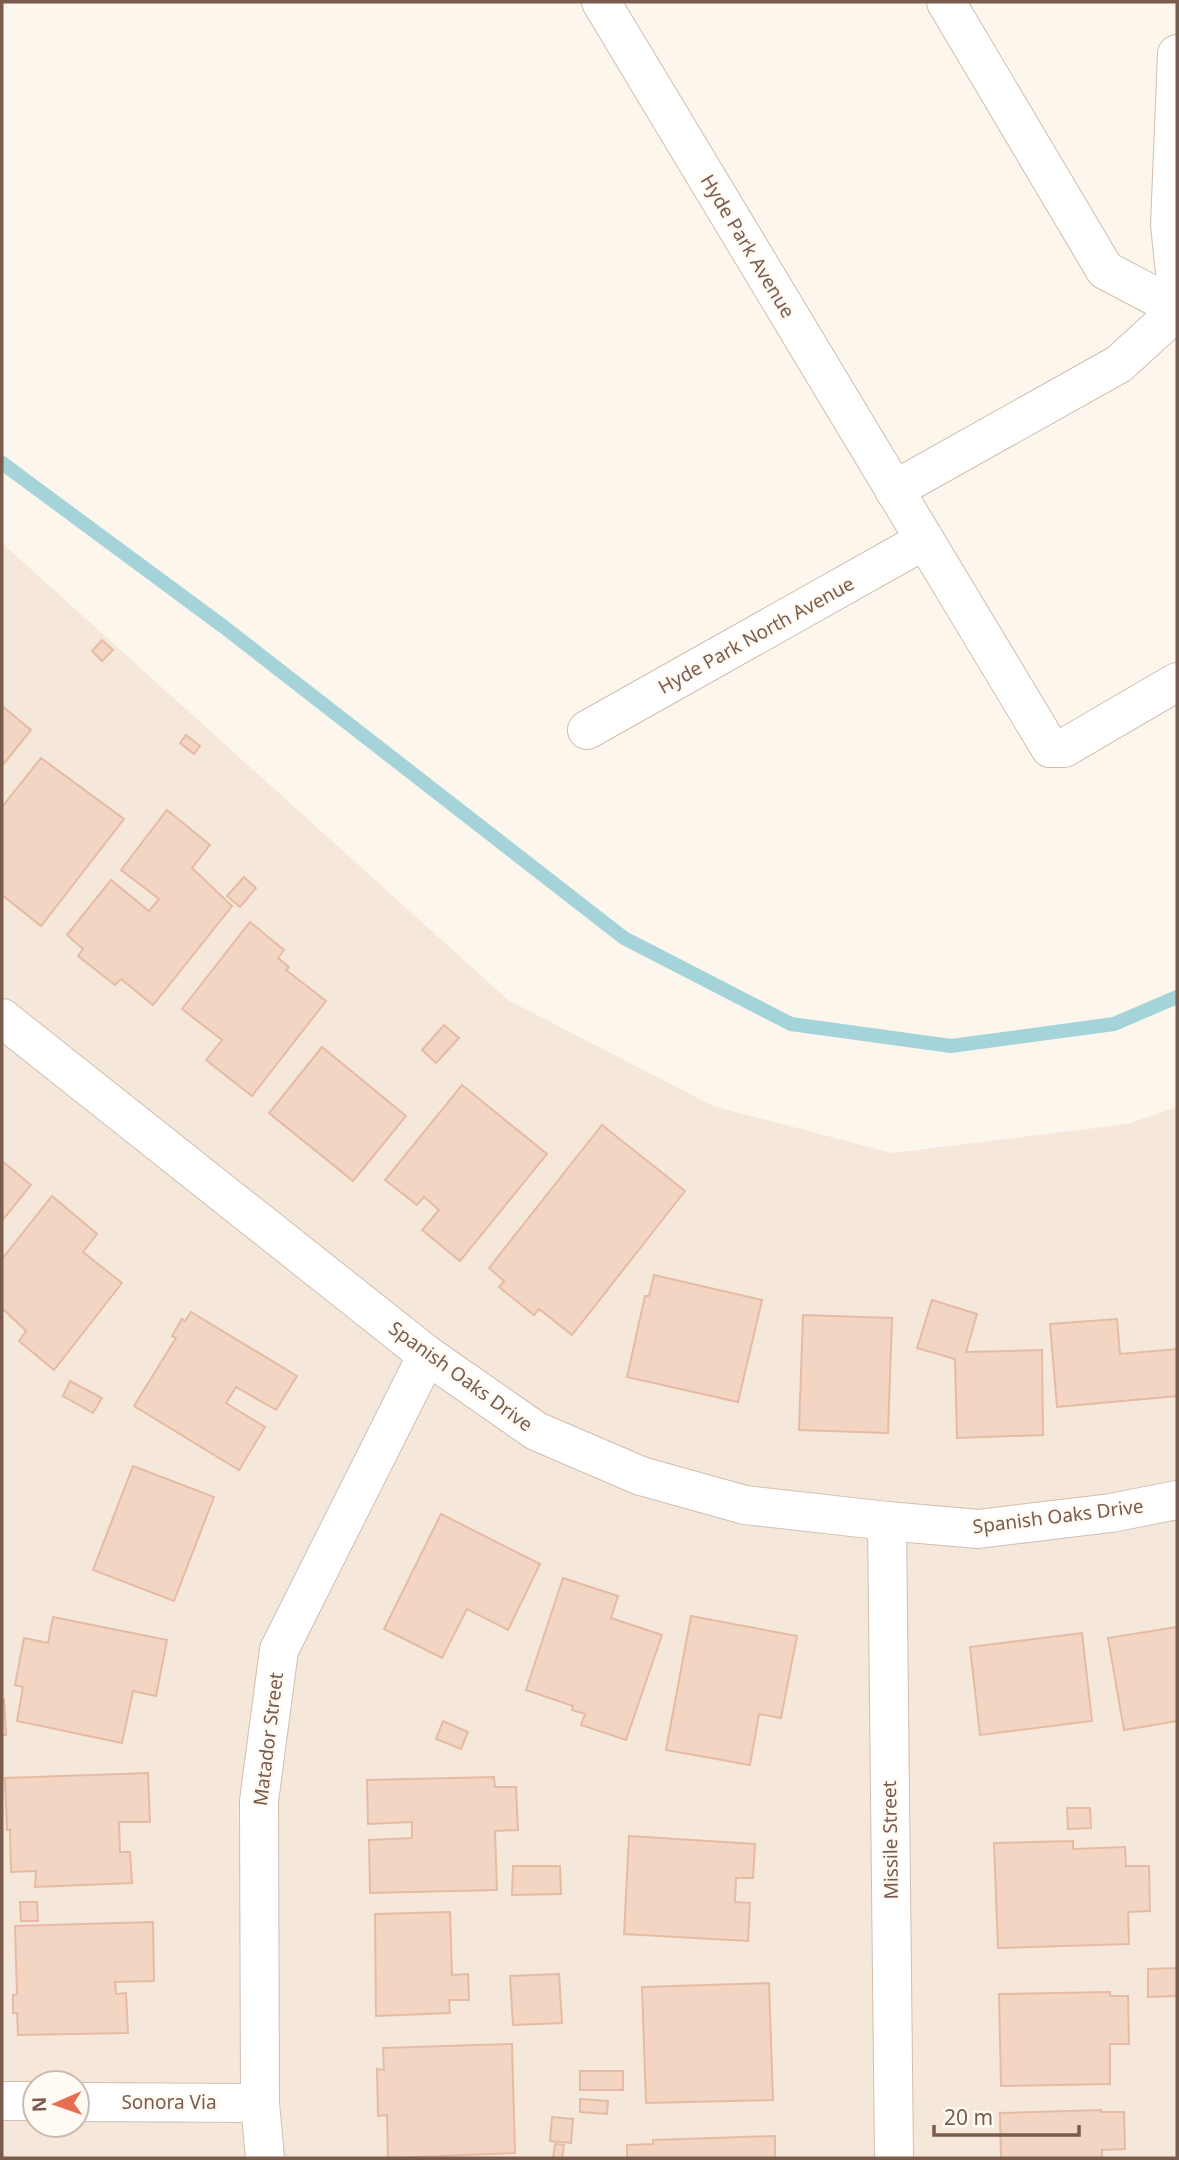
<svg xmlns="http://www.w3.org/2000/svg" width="1179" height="2160" font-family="'Noto Sans',sans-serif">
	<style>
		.residential { fill: #f5e8da; fill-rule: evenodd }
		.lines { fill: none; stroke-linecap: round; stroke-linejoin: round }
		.stream { stroke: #a5d3da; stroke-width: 14 }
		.building { fill: #f3d5c3; stroke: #e6bba3; stroke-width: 2 }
		.minor-casing { stroke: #d1beb0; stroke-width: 40 }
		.minor { stroke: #fff; stroke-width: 38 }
		.labels { text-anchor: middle; stroke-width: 5; stroke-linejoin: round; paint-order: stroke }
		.street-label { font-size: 19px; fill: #7a5c4d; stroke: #fffaf3 }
	</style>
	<rect width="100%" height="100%" fill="#fdf6ec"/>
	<path class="residential" d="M 2,543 L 508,1000 L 713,1106 L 892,1153 L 1127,1124 L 1177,1107 L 1177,2158 L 2,2158 ZM 35,2083 L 77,2083 L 77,2125 L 35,2125 Z"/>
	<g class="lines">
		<path class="stream" d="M 2,463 L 224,627 L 624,938 L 791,1024 L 951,1046 L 1114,1024 L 1177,997"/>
	</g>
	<g class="building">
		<path d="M 102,640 L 113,650 L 102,661 L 92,651 Z"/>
		<path d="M 2,706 L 31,730 L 2,766 Z"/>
		<path d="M 186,735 L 200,746 L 194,754 L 180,743 Z"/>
		<path d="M 41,758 L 124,819 L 41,926 L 2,895 L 2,807 Z"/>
		<path d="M 167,810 L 210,845 L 192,868 L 232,906 L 153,1005 L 121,979 L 115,985 L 78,956 L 83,949 L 67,935 L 111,880 L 149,911 L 159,899 L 121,870 Z"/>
		<path d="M 244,877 L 256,888 L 240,907 L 227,896 Z"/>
		<path d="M 250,922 L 284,950 L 278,958 L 289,967 L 286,970 L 326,1001 L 252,1096 L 206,1060 L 222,1040 L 182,1009 Z"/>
		<path d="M 444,1025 L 459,1038 L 436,1063 L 422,1050 Z"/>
		<path d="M 322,1047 L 406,1116 L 353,1181 L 269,1113 Z"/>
		<path d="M 462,1085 L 547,1154 L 460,1261 L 422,1230 L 439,1210 L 424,1197 L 417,1205 L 385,1180 Z"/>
		<path d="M 602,1125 L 685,1191 L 572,1335 L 539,1309 L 534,1315 L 499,1287 L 504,1281 L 489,1268 Z"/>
		<path d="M 2,1161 L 31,1185 L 2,1221 Z"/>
		<path d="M 52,1196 L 97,1234 L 83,1252 L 122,1283 L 54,1370 L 19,1341 L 26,1331 L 2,1308 L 2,1259 Z"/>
		<path d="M 654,1275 L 762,1300 L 738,1402 L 627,1377 L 645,1296 L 649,1296 Z"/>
		<path d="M 932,1300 L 977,1314 L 966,1352 L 1042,1350 L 1043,1435 L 957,1438 L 955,1359 L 917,1348 Z"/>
		<path d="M 191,1312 L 297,1376 L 276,1410 L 236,1387 L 226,1403 L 265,1427 L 239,1470 L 134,1406 L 176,1338 L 172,1336 L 182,1319 L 185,1321 Z"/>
		<path d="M 803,1315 L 892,1318 L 888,1433 L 799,1430 Z"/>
		<path d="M 1117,1319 L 1120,1354 L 1177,1349 L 1177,1396 L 1057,1407 L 1050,1324 Z"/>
		<path d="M 70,1381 L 102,1398 L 93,1413 L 63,1396 Z"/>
		<path d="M 133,1466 L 214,1497 L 174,1601 L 93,1570 Z"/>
		<path d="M 441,1514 L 540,1564 L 508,1630 L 467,1609 L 442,1658 L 384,1629 Z"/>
		<path d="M 563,1578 L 618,1596 L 611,1618 L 662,1635 L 626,1740 L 581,1725 L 585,1714 L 572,1710 L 573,1706 L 526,1690 Z"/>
		<path d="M 691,1616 L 797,1636 L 781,1718 L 759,1714 L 750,1765 L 666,1750 Z"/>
		<path d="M 53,1617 L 167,1640 L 156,1696 L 133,1691 L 122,1743 L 17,1721 L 23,1687 L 15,1685 L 24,1638 L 48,1643 Z"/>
		<path d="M 1177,1627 L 1177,1721 L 1124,1730 L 1108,1638 Z"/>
		<path d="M 1082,1633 L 1092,1721 L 980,1735 L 970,1647 Z"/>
		<path d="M 2,1699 L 4,1699 L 6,1735 L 2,1735 Z"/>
		<path d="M 443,1721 L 468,1732 L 461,1749 L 436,1739 Z"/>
		<path d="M 148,1773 L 150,1822 L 119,1822 L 120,1852 L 130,1852 L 132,1883 L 35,1887 L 36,1871 L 11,1872 L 10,1830 L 7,1830 L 5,1778 Z"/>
		<path d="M 494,1777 L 495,1787 L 516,1787 L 518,1830 L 495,1831 L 497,1890 L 370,1893 L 369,1840 L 412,1838 L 412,1822 L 368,1824 L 367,1780 Z"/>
		<path d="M 1067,1808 L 1090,1808 L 1091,1828 L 1068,1829 Z"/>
		<path d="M 629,1836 L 755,1844 L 753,1878 L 736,1878 L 735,1902 L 750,1903 L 748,1941 L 624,1934 Z"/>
		<path d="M 1073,1841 L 1073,1849 L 1125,1847 L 1126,1866 L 1149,1866 L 1150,1911 L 1128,1912 L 1129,1944 L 998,1948 L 994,1843 Z"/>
		<path d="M 513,1866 L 560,1866 L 561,1894 L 512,1895 Z"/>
		<path d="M 20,1902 L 37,1902 L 38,1921 L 21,1921 Z"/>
		<path d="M 450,1912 L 452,1975 L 468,1974 L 469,2000 L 449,2000 L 450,2013 L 376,2016 L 375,1914 Z"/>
		<path d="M 153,1922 L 154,1981 L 115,1982 L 116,1994 L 126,1993 L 128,2033 L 18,2035 L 17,2013 L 13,2013 L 13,1995 L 17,1994 L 15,1926 Z"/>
		<path d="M 1177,1968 L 1177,1996 L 1148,1997 L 1148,1969 Z"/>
		<path d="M 559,1974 L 562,2023 L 513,2025 L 510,1976 Z"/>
		<path d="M 769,1983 L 773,2100 L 646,2103 L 642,1987 Z"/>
		<path d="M 1110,1992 L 1110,1996 L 1128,1996 L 1129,2044 L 1110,2044 L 1110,2084 L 1001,2086 L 999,1994 Z"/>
		<path d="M 512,2044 L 515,2153 L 388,2158 L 387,2115 L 378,2116 L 377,2069 L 384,2070 L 383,2048 Z"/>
		<rect x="580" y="2071" width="43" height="19"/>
		<path d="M 580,2099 L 608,2101 L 607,2114 L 580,2112 Z"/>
		<path d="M 1101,2110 L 1101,2112 L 1124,2112 L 1125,2149 L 1102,2150 L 1102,2158 L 1001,2158 L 1000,2113 Z"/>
		<path d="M 552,2117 L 573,2119 L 571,2143 L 550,2141 Z"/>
		<path d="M 775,2136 L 775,2158 L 627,2158 L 627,2145 L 653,2144 L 653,2140 Z"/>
		<path d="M 555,2144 L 564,2145 L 562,2158 L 553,2158 Z"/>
	</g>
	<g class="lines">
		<defs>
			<g id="minor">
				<path d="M 601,2 L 1050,748 L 1064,748 L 1177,682"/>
				<path d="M 946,2 L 1105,270 L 1177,308"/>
				<path d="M 1177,54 L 1170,225 L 1177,291"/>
				<path d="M 894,490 L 1119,364 L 1177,311"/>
				<path d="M 587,730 L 925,540"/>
				<path d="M 2,1018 L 427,1355 L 536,1431 L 641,1476 L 745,1505 L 887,1521 L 978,1529 L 1111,1513 L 1177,1500"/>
				<path d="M 887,1521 L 894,2158"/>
				<path d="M 2,2101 L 35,2101"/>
				<path d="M 77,2102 L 260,2103"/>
				<path d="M 265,2158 L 260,2103 L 259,1801 L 279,1650 L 427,1355"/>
			</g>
		</defs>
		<use href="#minor" class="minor-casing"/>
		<use href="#minor" class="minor"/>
	</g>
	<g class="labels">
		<g class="street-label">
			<text transform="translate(748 246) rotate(59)" y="7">Hyde Park Avenue</text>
			<text transform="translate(756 635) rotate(-29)" y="7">Hyde Park North Avenue</text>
			<text transform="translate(461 1376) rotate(36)" y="7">Spanish Oaks Drive</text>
			<text transform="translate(1058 1516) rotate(-7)" y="7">Spanish Oaks Drive</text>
			<text transform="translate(268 1739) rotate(-83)" y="7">Matador Street</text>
			<text transform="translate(890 1840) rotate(-91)" y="7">Missile Street</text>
			<text x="169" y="2109">Sonora Via</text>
		</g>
	</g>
	<rect width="1179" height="2160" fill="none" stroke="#7a5c4d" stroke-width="7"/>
	<g transform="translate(56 2104) rotate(268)"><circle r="33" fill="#fffaf3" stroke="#cabbb1" stroke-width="2"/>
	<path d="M0-5L12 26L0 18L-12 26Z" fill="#e76f51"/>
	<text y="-10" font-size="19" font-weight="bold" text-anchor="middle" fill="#7a5c4d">N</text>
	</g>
	<path d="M934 2125v10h145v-10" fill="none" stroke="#7a5c4d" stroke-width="3.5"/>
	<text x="944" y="2125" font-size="21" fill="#7a5c4d" stroke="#fffaf3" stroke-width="5" paint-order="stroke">20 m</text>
</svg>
